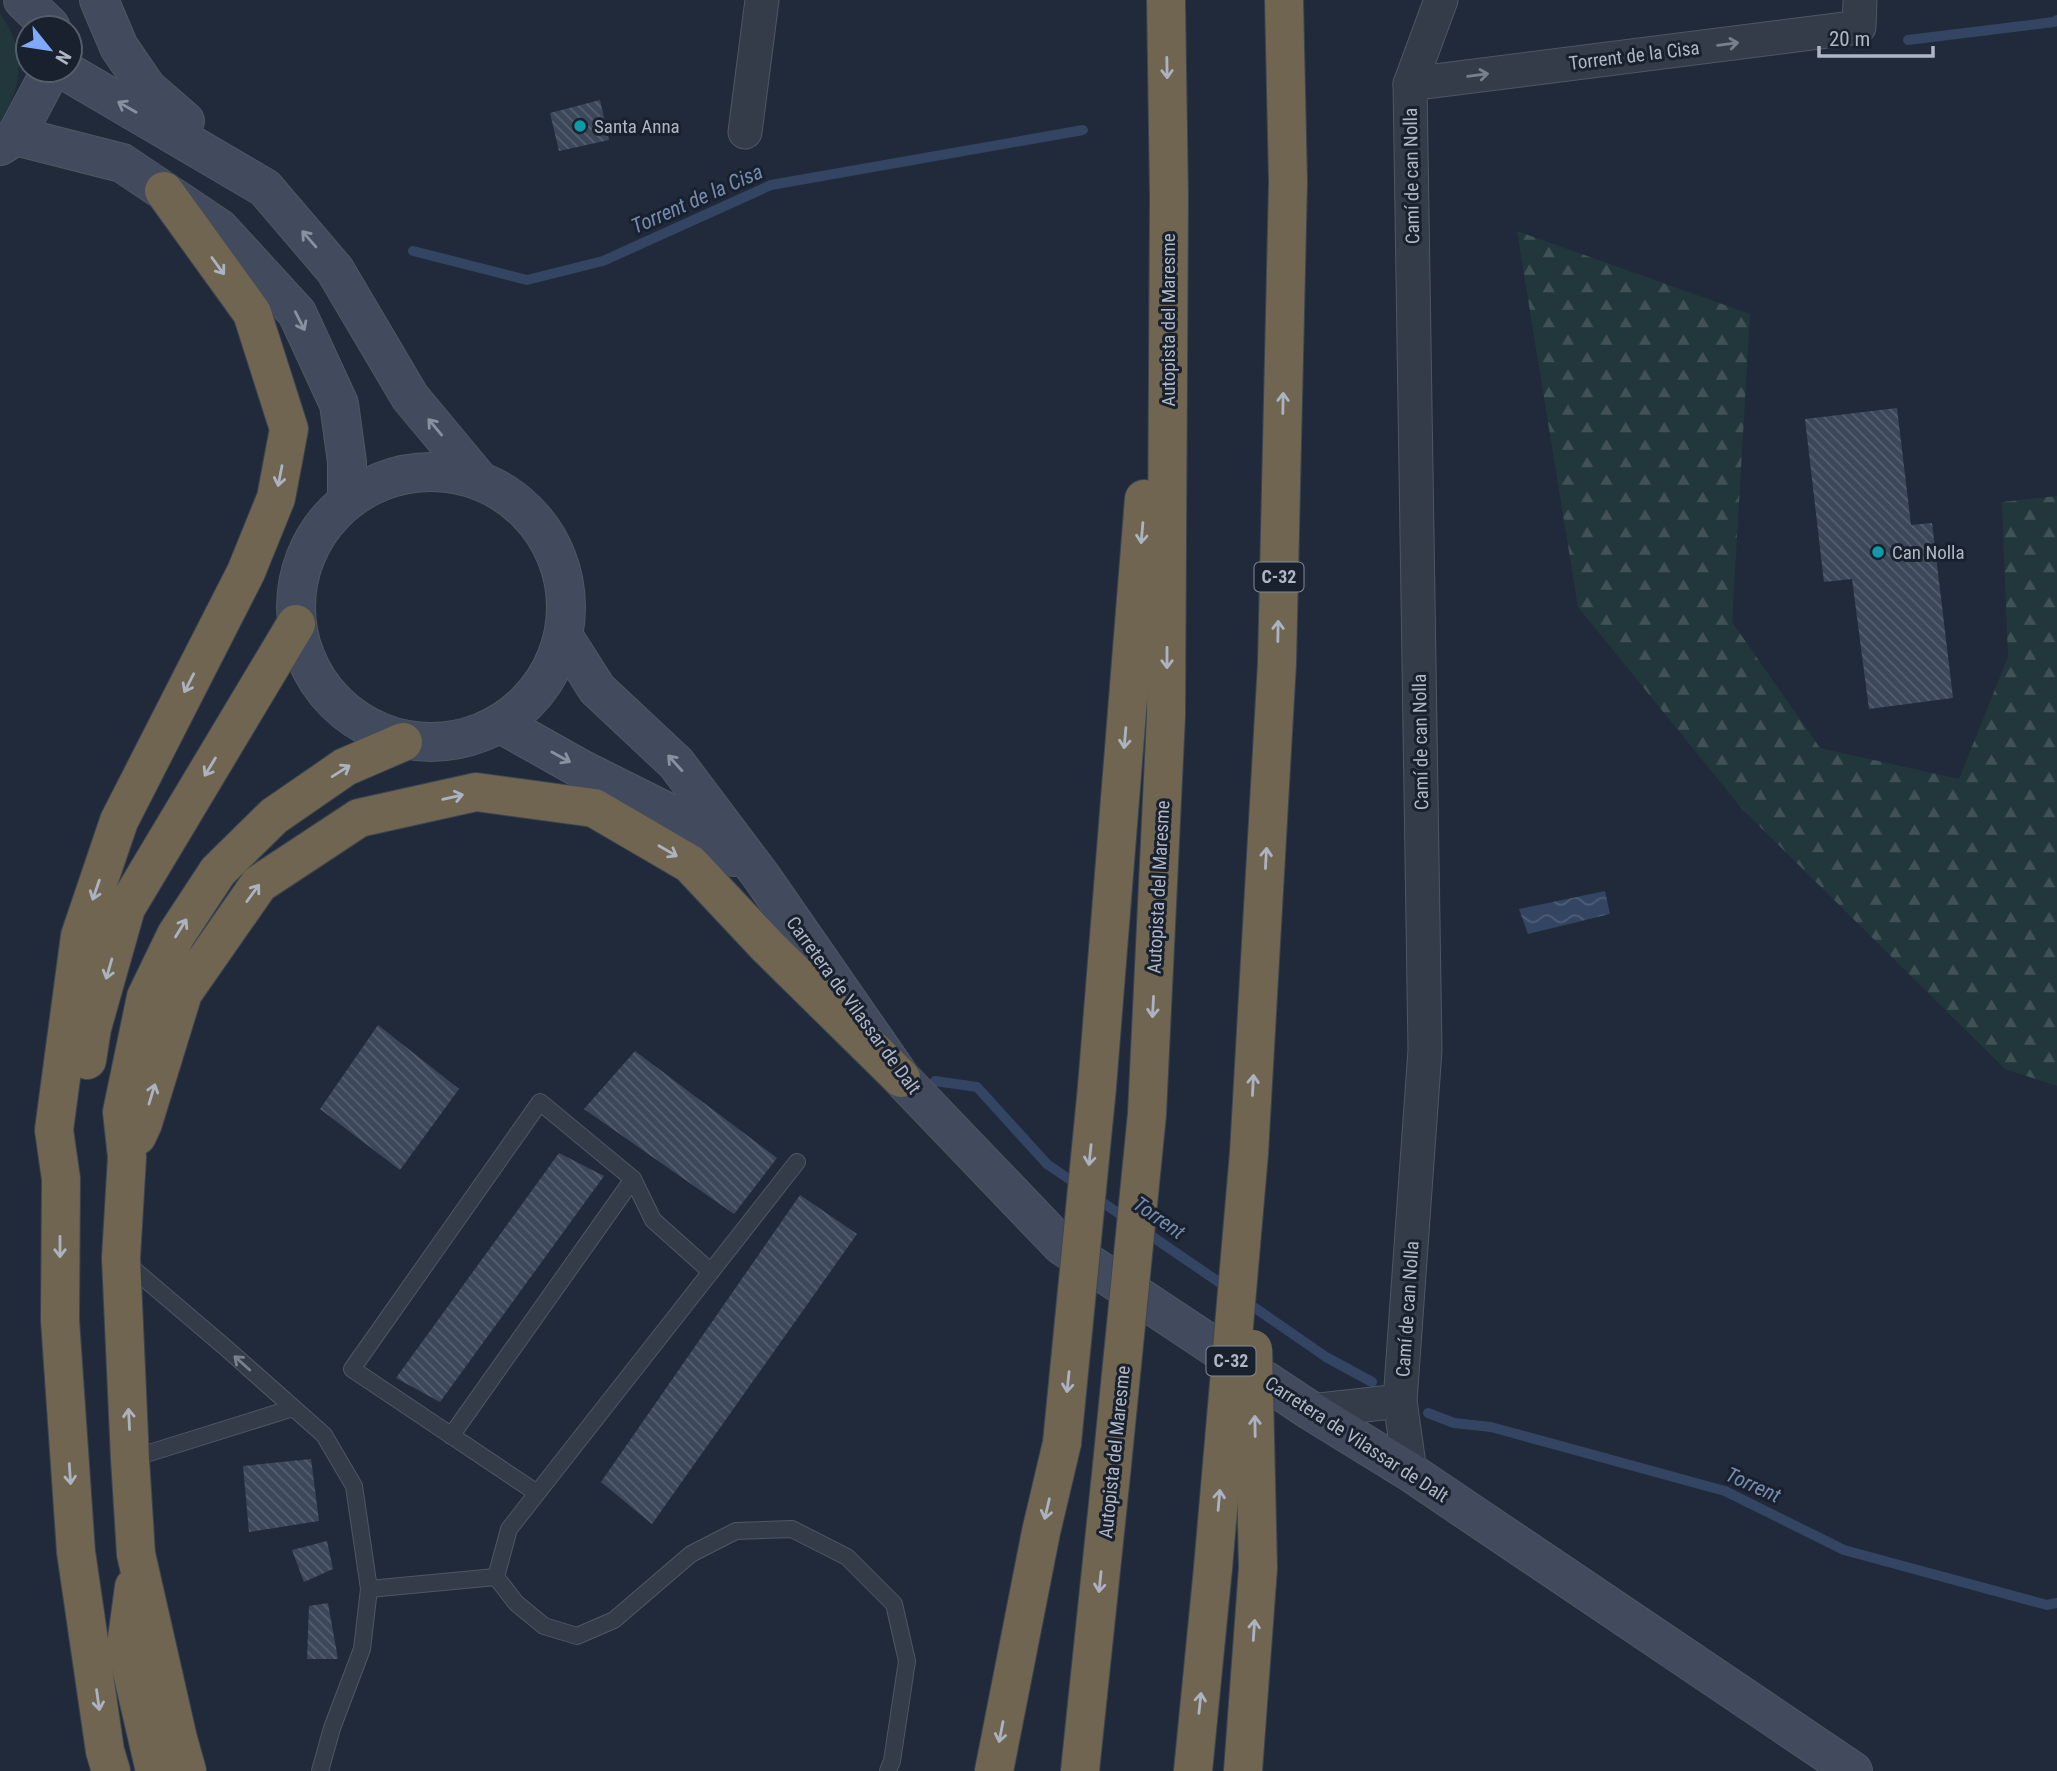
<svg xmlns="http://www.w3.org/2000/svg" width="2057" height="1771" font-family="'Roboto Condensed',sans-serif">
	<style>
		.green { fill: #22373b }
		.forest { fill: url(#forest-firs) }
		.water { fill: url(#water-waves) }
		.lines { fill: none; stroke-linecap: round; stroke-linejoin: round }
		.stream { stroke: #334562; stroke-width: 10 }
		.building { fill: url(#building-back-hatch) }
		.lane-casing { stroke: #4f5764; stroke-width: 18 }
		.street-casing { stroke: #4f5764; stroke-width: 35 }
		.secondary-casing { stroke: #4f5764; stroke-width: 40 }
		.highway-casing { stroke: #3c4451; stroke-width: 40 }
		.lane { stroke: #343c4a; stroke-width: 16 }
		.street { stroke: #343c4a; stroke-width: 33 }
		.secondary { stroke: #424b5d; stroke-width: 38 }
		.highway { stroke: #706551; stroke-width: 38 }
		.highway-bridge-casing { stroke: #3c4451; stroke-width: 40; stroke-linecap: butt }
		.highway-bridge { stroke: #706551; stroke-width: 38 }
		.oneway { stroke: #78808e }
		.oneway2 { stroke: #acb3c0 }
		.oneway3 { stroke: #8991a1 }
		.culture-dot { fill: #0f9aa8; stroke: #19212e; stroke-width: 2.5 }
		.labels { text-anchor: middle; stroke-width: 6; stroke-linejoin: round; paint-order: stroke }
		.shield { fill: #19212e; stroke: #828a98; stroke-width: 2 }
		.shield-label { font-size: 18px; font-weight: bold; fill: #afb7c6 }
		.street-label { font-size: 19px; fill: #afb7c6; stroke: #19212e }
		.poi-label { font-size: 19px; fill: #afb7c6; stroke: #19212e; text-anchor: start }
		.water-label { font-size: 21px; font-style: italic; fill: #758cb0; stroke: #19212e }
	</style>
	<defs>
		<pattern id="forest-firs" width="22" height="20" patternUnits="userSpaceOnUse" patternTransform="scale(1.75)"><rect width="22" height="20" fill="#22373b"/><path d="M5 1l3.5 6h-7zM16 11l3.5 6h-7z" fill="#405256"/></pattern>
		<pattern id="water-waves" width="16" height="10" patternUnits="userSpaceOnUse" patternTransform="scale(1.75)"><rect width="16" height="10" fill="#334562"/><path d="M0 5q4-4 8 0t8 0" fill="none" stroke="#4e5e77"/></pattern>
		<pattern id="building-back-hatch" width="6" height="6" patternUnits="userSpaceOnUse" patternTransform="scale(1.75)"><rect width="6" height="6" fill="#3c4859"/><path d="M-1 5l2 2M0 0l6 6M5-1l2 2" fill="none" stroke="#56606f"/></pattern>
	</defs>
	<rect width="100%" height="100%" fill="#202a3a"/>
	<path class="green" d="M 0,13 C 27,52 23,84 0,123 Z"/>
	<path class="forest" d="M 1517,231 L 1750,314 L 1732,622 L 1820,748 L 1959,779 L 2008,657 L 2002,502 L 2057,496 L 2057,1086 L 2005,1069 L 1743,810 L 1578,607 Z"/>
	<path class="water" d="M 1605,891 L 1610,914 L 1528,934 L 1519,909 Z"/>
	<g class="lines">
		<g class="stream">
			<path d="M 1908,40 L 2054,22 L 2057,20"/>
			<path d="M 413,251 L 527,280 L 603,261 L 771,185 L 1083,130"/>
			<path d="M 935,1081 L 977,1087 L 1047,1164 L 1079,1186"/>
			<path d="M 1095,1197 L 1128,1220"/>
			<path d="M 1144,1231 L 1229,1289"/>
			<path d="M 1245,1301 L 1326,1357 L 1372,1382"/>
			<path d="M 1428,1413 L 1454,1423 L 1491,1427 L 1725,1491 L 1844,1550 L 2047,1605 L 2057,1603"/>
		</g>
	</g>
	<g class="building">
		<path d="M 600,100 L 609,140 L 559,151 L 550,113 Z"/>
		<path d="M 1897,408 L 1911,525 L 1932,523 L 1953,698 L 1869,709 L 1852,579 L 1824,582 L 1805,419 Z"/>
		<path d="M 378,1025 L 459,1089 L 400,1170 L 320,1109 Z"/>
		<path d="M 635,1051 L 777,1158 L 734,1214 L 584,1109 Z"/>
		<path d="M 559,1153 L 604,1176 L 440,1402 L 396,1378 Z"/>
		<path d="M 800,1195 L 857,1234 L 652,1524 L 601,1482 Z"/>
		<path d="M 311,1459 L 319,1521 L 249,1532 L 243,1466 Z"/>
		<path d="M 327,1541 L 333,1569 L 304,1582 L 292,1550 Z"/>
		<path d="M 328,1603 L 338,1659 L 307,1659 L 309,1606 Z"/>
	</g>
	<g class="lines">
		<defs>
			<g id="lane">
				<path d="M 797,1162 L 509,1529 L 496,1577 L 516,1603 L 544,1626 L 577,1636 L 614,1620 L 691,1554 L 736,1531 L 792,1529 L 847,1557 L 894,1604 L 907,1661 L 892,1761 L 888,1771"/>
				<path d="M 125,1262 L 226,1348 L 324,1435 L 354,1486 L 369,1589 L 362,1649 L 332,1728 L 320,1771"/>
				<path d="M 451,1436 L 633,1179"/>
				<path d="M 130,1459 L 293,1408"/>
				<path d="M 537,1493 L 352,1369 L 540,1102 L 633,1179 L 653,1220 L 711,1272"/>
				<path d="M 369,1589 L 496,1577"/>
			</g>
			<g id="street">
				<path d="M 1410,84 L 1859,27 L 1860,0"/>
				<path d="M 745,132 L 762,0"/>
				<path d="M 1400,1401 L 1410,1472"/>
				<path d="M 1311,1411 L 1400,1401 L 1425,1050 L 1410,84 L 1441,0"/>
			</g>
			<g id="secondary">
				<path d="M 23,0 L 50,26 L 51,28"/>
				<path d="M 99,0 L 119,47 L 147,88 L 185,121"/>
				<path d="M 64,70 L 265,188 L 335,270 L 410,397 L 479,480"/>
				<path d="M 16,136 L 122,163 L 219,228 L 297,313 L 339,404 L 347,462 L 347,497"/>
				<path d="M 0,146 L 16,136 L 51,70"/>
				<circle cx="431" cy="607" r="135"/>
				<path d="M 564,637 L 597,689 L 676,763 L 761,876 L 901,1078 L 1061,1245 L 1311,1411 L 1410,1472 L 1853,1771"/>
				<path d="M 501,724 L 581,769 L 677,817 L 734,857"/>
			</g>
			<g id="highway">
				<path d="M 87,1060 L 92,1028 L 126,908 L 296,624"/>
				<path d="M 1097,1087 L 1144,499"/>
				<path d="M 1147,1114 L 1166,716 L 1169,197 L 1166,0"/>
				<path d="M 137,1136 L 143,1123 L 183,993 L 259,884 L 359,818 L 476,792 L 594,808 L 690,864 L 767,946 L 901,1078"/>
				<path d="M 1249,1153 L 1277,663 L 1288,182 L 1284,0"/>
				<path d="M 134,1587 L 126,1646 L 155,1771"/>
				<path d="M 111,1771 L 105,1751 L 76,1552 L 60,1320 L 61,1179 L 54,1130 L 80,936 L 119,821 L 246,572 L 276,498 L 289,429 L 252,313 L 164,191"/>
				<path d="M 187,1771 L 178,1739 L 136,1554 L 130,1459 L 121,1258 L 127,1157 L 122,1112 L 146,997 L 176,935 L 218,871 L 274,816 L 345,767 L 403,742"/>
				<path d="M 994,1771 L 1041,1532 L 1062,1443"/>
				<path d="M 1080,1771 L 1112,1465"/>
				<path d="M 1193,1771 L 1213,1568"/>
				<path d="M 1243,1771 L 1258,1568"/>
			</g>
		</defs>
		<use href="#lane" class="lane-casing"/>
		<use href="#street" class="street-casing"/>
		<use href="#secondary" class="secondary-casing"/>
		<use href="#highway" class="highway-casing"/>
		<use href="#lane" class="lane"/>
		<use href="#street" class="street"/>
		<use href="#secondary" class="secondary"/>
		<use href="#highway" class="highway"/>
		<defs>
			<g id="highway-bridge">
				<path d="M 1253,1349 L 1258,1568"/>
				<path d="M 1062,1443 L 1097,1087"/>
				<path d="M 1112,1465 L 1147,1114"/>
				<path d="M 1213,1568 L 1249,1153"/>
			</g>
		</defs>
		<use href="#highway-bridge" class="highway-bridge-casing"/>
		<use href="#highway-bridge" class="highway-bridge"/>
	</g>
	<defs><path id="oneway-shaft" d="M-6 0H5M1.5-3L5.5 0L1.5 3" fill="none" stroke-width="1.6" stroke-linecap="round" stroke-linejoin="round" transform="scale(1.75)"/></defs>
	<g class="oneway">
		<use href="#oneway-shaft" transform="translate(1728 44) rotate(-7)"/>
		<use href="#oneway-shaft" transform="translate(1478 75) rotate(-7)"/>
		<use href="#oneway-shaft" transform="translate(242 1363) rotate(-138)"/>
	</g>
	<g class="oneway2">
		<use href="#oneway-shaft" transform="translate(1167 68) rotate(89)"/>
		<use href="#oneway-shaft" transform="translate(218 266) rotate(54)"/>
		<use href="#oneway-shaft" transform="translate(1283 403) rotate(-89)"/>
		<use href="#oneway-shaft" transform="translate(280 476) rotate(101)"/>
		<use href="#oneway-shaft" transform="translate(1142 533) rotate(95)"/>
		<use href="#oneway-shaft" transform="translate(1278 631) rotate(-89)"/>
		<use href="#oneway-shaft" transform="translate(1167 658) rotate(90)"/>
		<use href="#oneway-shaft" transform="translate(189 683) rotate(117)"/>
		<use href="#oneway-shaft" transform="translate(1125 738) rotate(95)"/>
		<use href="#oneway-shaft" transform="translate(210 767) rotate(121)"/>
		<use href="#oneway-shaft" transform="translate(341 771) rotate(-32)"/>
		<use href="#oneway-shaft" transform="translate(453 797) rotate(-13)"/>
		<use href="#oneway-shaft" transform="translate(668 851) rotate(30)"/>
		<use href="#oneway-shaft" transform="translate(1266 858) rotate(-87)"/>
		<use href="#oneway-shaft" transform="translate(96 890) rotate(109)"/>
		<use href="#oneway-shaft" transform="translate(253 893) rotate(-54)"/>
		<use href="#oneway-shaft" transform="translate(181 928) rotate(-58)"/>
		<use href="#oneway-shaft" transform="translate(109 969) rotate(106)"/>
		<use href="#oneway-shaft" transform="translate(1153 1007) rotate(93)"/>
		<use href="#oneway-shaft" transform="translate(1253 1085) rotate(-87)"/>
		<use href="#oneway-shaft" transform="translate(152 1094) rotate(-73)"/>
		<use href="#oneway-shaft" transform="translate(1090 1155) rotate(96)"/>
		<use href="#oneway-shaft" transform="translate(60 1247) rotate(90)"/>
		<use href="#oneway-shaft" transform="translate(1068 1382) rotate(96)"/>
		<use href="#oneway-shaft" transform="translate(129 1419) rotate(-93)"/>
		<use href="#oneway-shaft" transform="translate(1255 1426) rotate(-91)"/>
		<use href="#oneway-shaft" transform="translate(70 1474) rotate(86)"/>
		<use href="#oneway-shaft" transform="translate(1219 1500) rotate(-85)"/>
		<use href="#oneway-shaft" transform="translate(1047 1509) rotate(103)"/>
		<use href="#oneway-shaft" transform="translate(1100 1582) rotate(96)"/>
		<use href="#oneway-shaft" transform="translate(1254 1630) rotate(-86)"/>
		<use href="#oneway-shaft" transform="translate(98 1700) rotate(82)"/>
		<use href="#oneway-shaft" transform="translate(1200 1703) rotate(-84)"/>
		<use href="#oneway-shaft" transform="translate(1001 1732) rotate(101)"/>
	</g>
	<g class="oneway3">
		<use href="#oneway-shaft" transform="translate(127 107) rotate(-150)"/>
		<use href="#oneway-shaft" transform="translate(309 239) rotate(-131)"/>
		<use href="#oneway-shaft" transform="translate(300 321) rotate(63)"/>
		<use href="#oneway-shaft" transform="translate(435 427) rotate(-130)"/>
		<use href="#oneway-shaft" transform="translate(561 757) rotate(29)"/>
		<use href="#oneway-shaft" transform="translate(675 763) rotate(-132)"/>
	</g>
	<g class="culture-dot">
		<circle cx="580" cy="126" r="7"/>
		<circle cx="1878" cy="552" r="7"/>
	</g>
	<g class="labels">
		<g class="shield">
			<rect x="1254.5" y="562.5" width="49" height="29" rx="5"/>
			<rect x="1206.5" y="1346.5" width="49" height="29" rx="5"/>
		</g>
		<g class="shield-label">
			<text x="1279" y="583">C-32</text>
			<text x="1231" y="1367">C-32</text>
		</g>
		<g class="street-label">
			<text transform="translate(1634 55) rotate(-7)" y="7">Torrent de la Cisa</text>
			<text transform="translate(1411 176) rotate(-91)" y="7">Camí de can Nolla</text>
			<text transform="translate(1168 320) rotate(-90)" y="7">Autopista del Maresme</text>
			<text transform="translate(1420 742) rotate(-91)" y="7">Camí de can Nolla</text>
			<text transform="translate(1158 887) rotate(-87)" y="7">Autopista del Maresme</text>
			<text transform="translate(854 1005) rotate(54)" y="7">Carretera de Vilassar de Dalt</text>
			<text transform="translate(1407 1309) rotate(-86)" y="7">Camí de can Nolla</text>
			<text transform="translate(1357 1439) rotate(33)" y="7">Carretera de Vilassar de Dalt</text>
			<text transform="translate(1114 1452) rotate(-84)" y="7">Autopista del Maresme</text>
		</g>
		<g class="poi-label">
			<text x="594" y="133">Santa Anna</text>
			<text x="1892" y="559">Can Nolla</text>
		</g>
		<g class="water-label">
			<text transform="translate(697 199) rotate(-24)" y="7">Torrent de la Cisa</text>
			<text transform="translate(1159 1218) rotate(35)" y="7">Torrent</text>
			<text transform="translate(1753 1485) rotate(24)" y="7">Torrent</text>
		</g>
	</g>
	<g transform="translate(49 49) rotate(120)"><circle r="33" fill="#19212e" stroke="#555d6b" stroke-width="2"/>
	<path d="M0-5L12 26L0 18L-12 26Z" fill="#7faafb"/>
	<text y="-10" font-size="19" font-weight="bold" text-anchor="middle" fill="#afb7c6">N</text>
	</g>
	<path d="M1819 46v10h114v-10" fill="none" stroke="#afb7c6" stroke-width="3.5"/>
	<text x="1829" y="46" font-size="21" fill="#afb7c6" stroke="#19212e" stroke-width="5" paint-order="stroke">20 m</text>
</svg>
